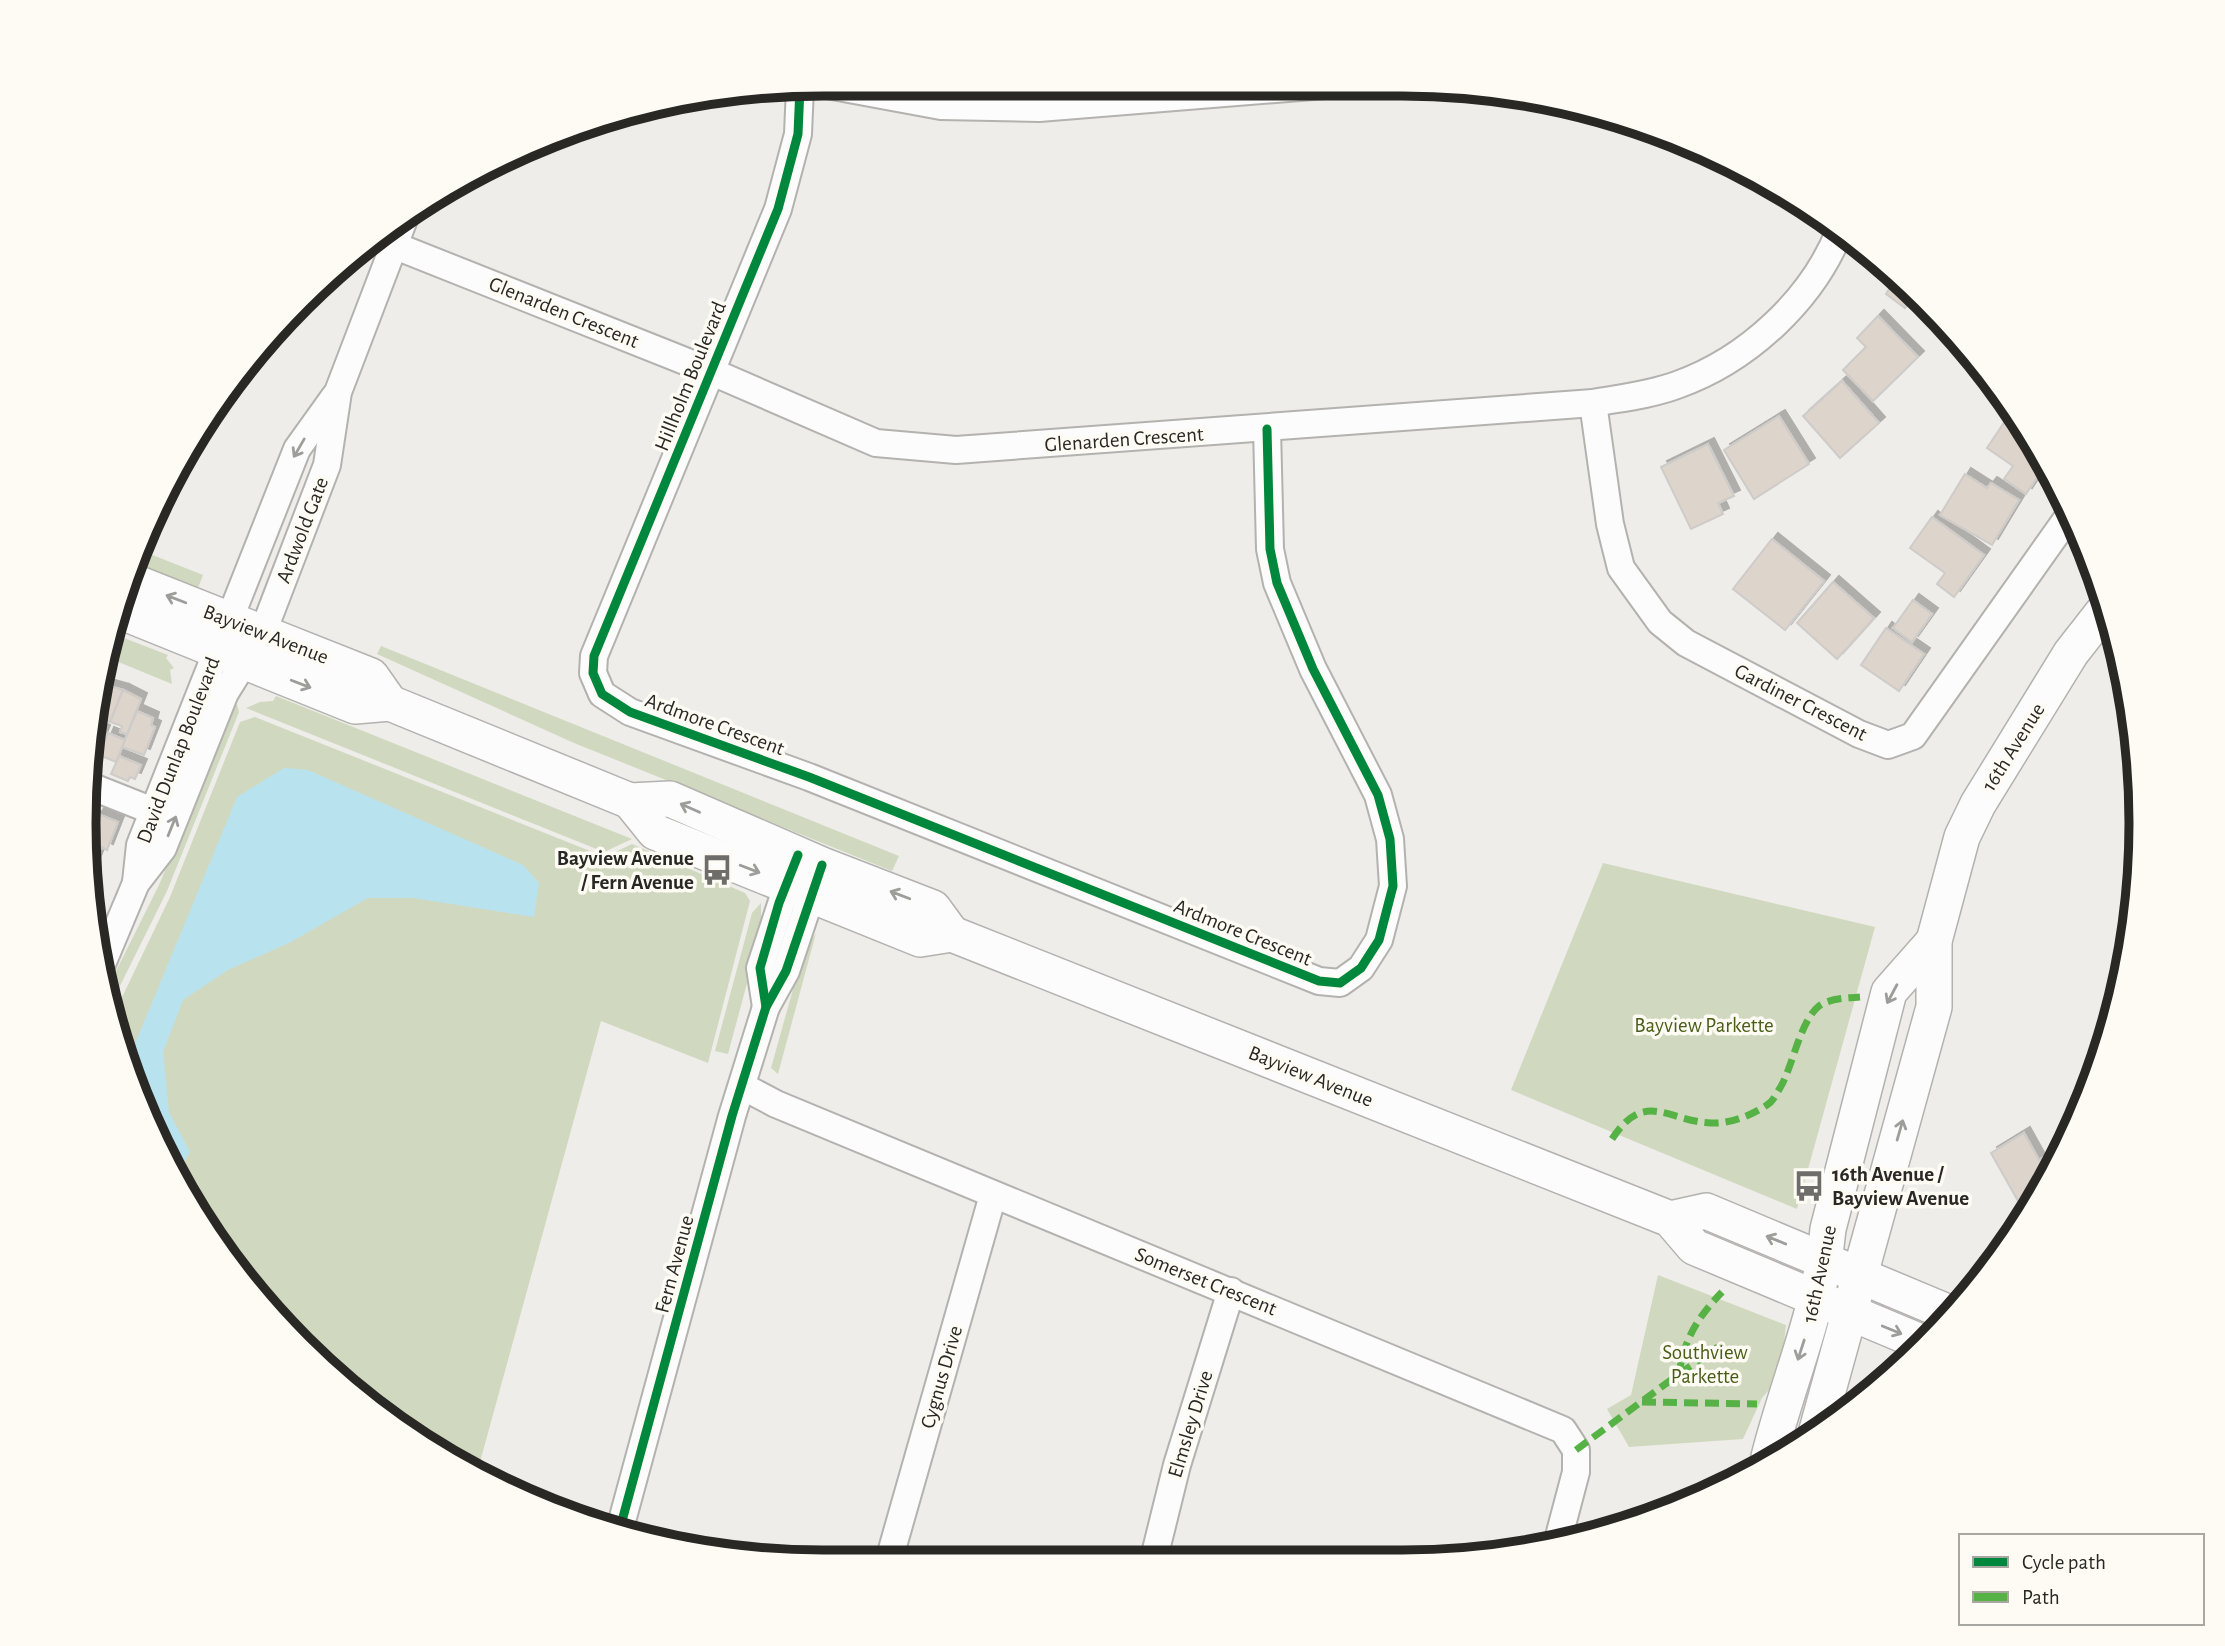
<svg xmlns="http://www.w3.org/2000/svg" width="2225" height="1646" font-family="'Alegreya Sans',sans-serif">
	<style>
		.green { fill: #d0d9bf }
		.water { fill: #b9e2ef }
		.building { fill: #ddd4cb; stroke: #cecbc9; stroke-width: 2; filter: url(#shadow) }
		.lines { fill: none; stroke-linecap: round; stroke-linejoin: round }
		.minor-casing { stroke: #b3b2ae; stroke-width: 30 }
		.major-casing { stroke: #b3b2ae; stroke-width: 38 }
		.minor { stroke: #fcfcfc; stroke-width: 26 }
		.major { stroke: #fcfcfc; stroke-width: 35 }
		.quiet { stroke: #56b245; stroke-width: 7; stroke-dasharray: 14 7; stroke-linecap: butt }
		.cycleway-casing { stroke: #fefbf4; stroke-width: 13 }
		.cycleway { stroke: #00873e; stroke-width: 9 }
		.oneway { stroke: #9d9d9b }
		.labels { text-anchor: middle; stroke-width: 7; stroke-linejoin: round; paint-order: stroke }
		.street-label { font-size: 21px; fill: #292825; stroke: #fefbf4 }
		.poi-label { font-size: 21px; font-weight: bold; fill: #292825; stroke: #fefbf4; text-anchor: end }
		.park-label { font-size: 21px; fill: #495e19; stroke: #fefbf4 }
		.rim { fill: none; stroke: #292825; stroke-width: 9 }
	</style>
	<defs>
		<filter id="shadow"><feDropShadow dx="6" dy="-6" stdDeviation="0" flood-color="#0004"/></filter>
	</defs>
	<rect width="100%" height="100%" fill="#eeede9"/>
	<g class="green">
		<path d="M 140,550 L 203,575 L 198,588 L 186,588 L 134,567 Z"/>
		<path d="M 110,629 L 124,638 L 168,655 L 166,658 L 174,668 L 170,670 L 172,684 L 104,656 Z"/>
		<path d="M 381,646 L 899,856 L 892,871 L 574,743 L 377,654 Z"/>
		<path d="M 276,696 L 632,839 L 604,852 L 246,708 L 260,702 L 273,701 Z"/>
		<path d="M 237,704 L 239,712 L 167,891 L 112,1002 L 108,987 L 159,885 L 230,713 Z"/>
		<path d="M 255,717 L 605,857 L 632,844 L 745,893 L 750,901 L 708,1063 L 601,1021 L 477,1473 L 454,1463 L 336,1379 L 237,1273 L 140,1105 L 115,1012 L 170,897 L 240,722 Z"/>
		<path d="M 1603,863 L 1875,927 L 1797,1209 L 1511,1090 Z"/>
		<path d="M 761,903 L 761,931 L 728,1054 L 715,1051 L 752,913 Z"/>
		<path d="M 816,933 L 778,1074 L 771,1068 L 802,957 Z"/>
		<path d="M 1658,1275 L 1786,1325 L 1780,1377 L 1762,1398 L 1743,1439 L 1629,1447 L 1607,1409 L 1631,1395 Z"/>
	</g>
	<path class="water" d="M 284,768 L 308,770 L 523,865 L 539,883 L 534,917 L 413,898 L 368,898 L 289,943 L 228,970 L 183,1000 L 163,1052 L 169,1112 L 190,1152 L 178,1171 L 140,1105 L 128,1061 L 237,797 Z"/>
	<g class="building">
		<path d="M 1894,281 L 1904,288 L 1906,285 L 1933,314 L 1912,299 L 1905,308 L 1886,294 Z"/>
		<path d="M 1878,316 L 1918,357 L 1873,401 L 1843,370 L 1866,347 L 1857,338 Z"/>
		<path d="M 1842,381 L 1879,423 L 1840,458 L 1803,416 Z"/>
		<path d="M 2009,415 L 2018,420 L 2045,465 L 2026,494 L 2004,479 L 2013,466 L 1987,448 Z"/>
		<path d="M 1779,416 L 1809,464 L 1754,499 L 1724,450 Z"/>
		<path d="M 1708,444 L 1734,496 L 1718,503 L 1723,514 L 1691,529 L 1661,467 Z"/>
		<path d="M 1965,474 L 1987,488 L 1991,483 L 2019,500 L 1992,545 L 1940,515 Z"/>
		<path d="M 1932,517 L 1984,555 L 1954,597 L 1937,584 L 1945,573 L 1910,548 Z"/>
		<path d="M 1772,539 L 1824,581 L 1785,630 L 1733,589 Z"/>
		<path d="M 1833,582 L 1874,618 L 1837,659 L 1797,623 Z"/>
		<path d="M 1913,600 L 1932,614 L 1912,642 L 1893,628 Z"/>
		<path d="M 1886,628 L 1924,654 L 1899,691 L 1861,665 Z"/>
		<path d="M 102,684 L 123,690 L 110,722 L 98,717 L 94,727 L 104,731 L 95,754 L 90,752 L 90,726 Z"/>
		<path d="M 123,690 L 141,699 L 127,734 L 120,732 L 122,726 L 110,722 Z"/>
		<path d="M 137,711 L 153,718 L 151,725 L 155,727 L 144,755 L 122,747 Z"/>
		<path d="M 108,733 L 125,740 L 116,762 L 99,755 Z"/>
		<path d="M 119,756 L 141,765 L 135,779 L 130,777 L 128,781 L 111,774 Z"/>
		<path d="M 98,814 L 118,822 L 107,850 L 101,847 L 94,864 L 90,863 L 90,815 L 96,818 Z"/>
		<path d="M 2024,1133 L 2039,1160 L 2063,1147 L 2042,1192 L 2026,1215 L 1991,1153 Z"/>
	</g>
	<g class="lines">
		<defs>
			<g id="minor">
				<path d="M 822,84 L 941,106 L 1039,108 L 1338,84"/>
				<path d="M 800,87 L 798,134 L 778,209 L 594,656 L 593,673 L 602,694 L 630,712 L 809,777 L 1319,981 L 1340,983 L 1361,968 L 1379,940 L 1393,886 L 1390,839 L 1378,795 L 1313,669 L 1277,583 L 1270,549 L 1267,429"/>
				<path d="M 378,239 L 710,371 L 876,443 L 956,450 L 1593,403 C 1621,398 1650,395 1677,385 C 1748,360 1813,299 1840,230"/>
				<path d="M 1593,403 L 1610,524 L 1621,568 L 1660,622 L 1686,643 L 1859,734 L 1888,745 L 1913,736 L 2071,513"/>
				<path d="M 90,786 L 153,811"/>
				<path d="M 136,882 L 140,845 L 297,449 L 335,396"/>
				<path d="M 102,964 L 136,883 L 163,848 L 225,693 L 263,632 L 327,465 L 338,392 L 406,214"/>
				<path d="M 766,1007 L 760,968 L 793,868"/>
				<path d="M 742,1086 L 776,1104 L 1563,1430 L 1576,1450 L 1576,1472 L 1558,1540"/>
				<path d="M 619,1532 L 732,1116 L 766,1007 L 786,971 L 817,878"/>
				<path d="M 1154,1558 L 1177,1465 L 1231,1291"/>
				<path d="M 889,1560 L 993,1195"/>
			</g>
			<g id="major">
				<path d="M 129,580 L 371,676 L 390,703"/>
				<path d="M 117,610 L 355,706 L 390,703 L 630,801 L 670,799 L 822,865 L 933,908 L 952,934"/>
				<path d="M 630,801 L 655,832 L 920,939 L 952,934 L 1670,1219 L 1694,1247 L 1923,1343"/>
				<path d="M 1670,1219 L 1706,1211 L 1947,1312 L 1950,1317"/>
				<path d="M 1817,1430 L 1934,1007 L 1934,941 L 1962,837 L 1978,804 L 2071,653 L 2107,607"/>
				<path d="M 1769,1457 C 1788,1381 1821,1308 1828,1229 L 1889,992 L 1934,941"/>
			</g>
		</defs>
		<use href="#minor" class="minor-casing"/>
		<use href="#major" class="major-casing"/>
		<use href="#minor" class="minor"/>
		<use href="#major" class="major"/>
		<g class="quiet">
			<path d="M 1612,1139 C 1645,1089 1667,1121 1711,1123 C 1730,1124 1752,1115 1767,1105 C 1773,1102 1776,1094 1780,1088 C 1793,1066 1800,1021 1819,1006 C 1830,998 1848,998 1860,997"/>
			<path d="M 1679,1374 L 1718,1347"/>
			<path d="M 1642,1402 L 1757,1404"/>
			<path d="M 1576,1450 L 1679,1374 C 1684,1339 1698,1317 1722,1292"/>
		</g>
		<defs>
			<g id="cycleway">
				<path d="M 800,87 L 798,134 L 778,209 L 594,656 L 593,673 L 602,694 L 630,712 L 809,777 L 1319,981 L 1340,983 L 1361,968 L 1379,940 L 1393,886 L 1390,839 L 1378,795 L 1313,669 L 1277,583 L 1270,549 L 1267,429"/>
				<path d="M 766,1007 L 760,968 L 779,903 L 798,855"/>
				<path d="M 619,1532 L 732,1116 L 766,1007 L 786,971 L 822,865"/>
			</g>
		</defs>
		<use href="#cycleway" class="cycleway-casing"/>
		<use href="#cycleway" class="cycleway"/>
	</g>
	<defs><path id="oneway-shaft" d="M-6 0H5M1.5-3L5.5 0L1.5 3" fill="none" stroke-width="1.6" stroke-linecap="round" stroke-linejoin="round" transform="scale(1.75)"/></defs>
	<g class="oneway">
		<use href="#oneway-shaft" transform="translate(299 448) rotate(120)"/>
		<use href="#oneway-shaft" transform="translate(176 599) rotate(-159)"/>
		<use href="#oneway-shaft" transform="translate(301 684) rotate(21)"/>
		<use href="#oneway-shaft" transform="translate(690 808) rotate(-156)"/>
		<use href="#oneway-shaft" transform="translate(172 826) rotate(-68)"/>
		<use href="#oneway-shaft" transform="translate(750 869) rotate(21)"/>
		<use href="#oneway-shaft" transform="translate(900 895) rotate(-159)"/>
		<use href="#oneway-shaft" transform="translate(1892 994) rotate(118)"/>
		<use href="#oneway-shaft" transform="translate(1900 1130) rotate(-74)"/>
		<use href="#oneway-shaft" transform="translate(1776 1240) rotate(-158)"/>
		<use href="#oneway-shaft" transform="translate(1892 1330) rotate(22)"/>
		<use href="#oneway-shaft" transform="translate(1801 1350) rotate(108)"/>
	</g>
	<defs>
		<symbol id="bus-bare" viewBox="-9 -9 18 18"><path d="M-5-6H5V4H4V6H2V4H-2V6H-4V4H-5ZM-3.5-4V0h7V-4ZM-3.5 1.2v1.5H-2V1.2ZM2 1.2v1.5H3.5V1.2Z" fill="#6e6d6a" stroke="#fefbf4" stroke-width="2.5" paint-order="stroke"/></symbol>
	</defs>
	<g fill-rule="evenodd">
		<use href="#bus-bare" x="695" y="848" width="44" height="44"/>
		<use href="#bus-bare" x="1787" y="1164" width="44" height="44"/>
	</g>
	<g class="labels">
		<g class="street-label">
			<text transform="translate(564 312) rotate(22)" y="7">Glenarden Crescent</text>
			<text transform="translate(690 376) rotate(-68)" y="7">Hillholm Boulevard</text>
			<text transform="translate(1124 439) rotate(-4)" y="7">Glenarden Crescent</text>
			<text transform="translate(302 530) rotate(-69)" y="7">Ardwold Gate</text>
			<text transform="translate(266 634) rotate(21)" y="7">Bayview Avenue</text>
			<text transform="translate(1801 702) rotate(27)" y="7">Gardiner Crescent</text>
			<text transform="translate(715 724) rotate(20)" y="7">Ardmore Crescent</text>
			<text transform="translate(2013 747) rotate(-58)" y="7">16th Avenue</text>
			<text transform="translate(178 750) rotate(-69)" y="7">David Dunlap Boulevard</text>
			<text transform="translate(1243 932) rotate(22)" y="7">Ardmore Crescent</text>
			<text transform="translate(1311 1076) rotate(22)" y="7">Bayview Avenue</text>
			<text transform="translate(674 1264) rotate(-75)" y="7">Fern Avenue</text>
			<text transform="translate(1819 1274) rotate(-78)" y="7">16th Avenue</text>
			<text transform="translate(1206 1281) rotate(22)" y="7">Somerset Crescent</text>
			<text transform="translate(941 1377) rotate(-74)" y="7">Cygnus Drive</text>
			<text transform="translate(1190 1424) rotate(-73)" y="7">Elmsley Drive</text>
		</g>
		<g class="poi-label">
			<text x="694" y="865">Bayview Avenue<tspan x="694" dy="24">/ Fern Avenue</tspan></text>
			<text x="1832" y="1181" text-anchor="start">16th Avenue /<tspan x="1832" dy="24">Bayview Avenue</tspan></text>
		</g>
		<g class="park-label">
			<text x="1704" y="1032">Bayview Parkette</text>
			<text x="1705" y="1359">Southview<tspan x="1705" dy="24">Parkette</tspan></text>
		</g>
	</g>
	<path d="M0 0H2225V1646H0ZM823 96H1402A727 727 0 0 1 2129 823V823A727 727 0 0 1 1402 1550H823A727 727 0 0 1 96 823V823A727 727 0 0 1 823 96Z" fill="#fefbf4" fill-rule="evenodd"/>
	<path class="rim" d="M823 96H1402A727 727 0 0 1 2129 823V823A727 727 0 0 1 1402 1550H823A727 727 0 0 1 96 823V823A727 727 0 0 1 823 96Z"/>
	<rect x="1959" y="1534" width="245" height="91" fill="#fefbf4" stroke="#a9a7a1" stroke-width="2"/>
	<rect x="1973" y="1557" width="35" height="10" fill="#00873e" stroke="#a9a7a1" stroke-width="2"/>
	<text x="2022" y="1569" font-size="21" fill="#292825">Cycle path</text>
	<rect x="1973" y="1592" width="35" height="10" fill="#56b245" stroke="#a9a7a1" stroke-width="2"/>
	<text x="2022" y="1604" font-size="21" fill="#292825">Path</text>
</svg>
